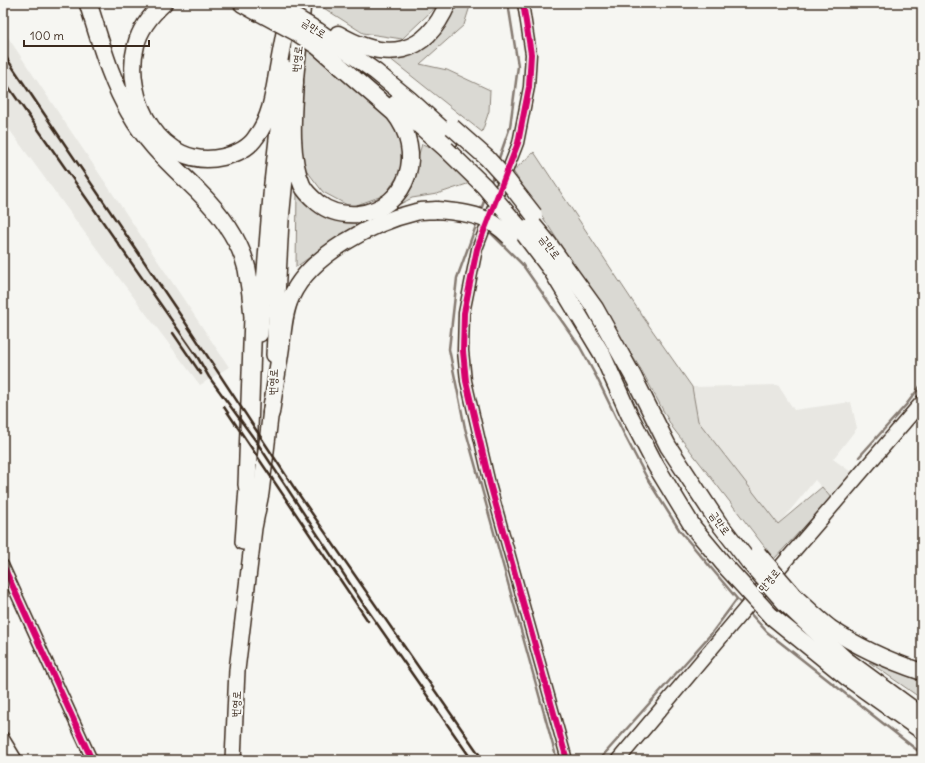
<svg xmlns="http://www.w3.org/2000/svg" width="925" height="763" font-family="Delius,'Poor Story',sans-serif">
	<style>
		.built { fill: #e8e7e2 }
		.green { fill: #dad9d3; stroke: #8a8278 }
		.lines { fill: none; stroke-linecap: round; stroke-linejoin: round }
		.stream { stroke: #857a71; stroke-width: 2.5 }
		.minor-casing { stroke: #3b2a1e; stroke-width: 13 }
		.secondary-casing { stroke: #3b2a1e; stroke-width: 16 }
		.primary-casing { stroke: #3b2a1e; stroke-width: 18 }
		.trunk-casing { stroke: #3b2a1e; stroke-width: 19 }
		.motorway-casing { stroke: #3b2a1e; stroke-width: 20 }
		.minor { stroke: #f6f6f2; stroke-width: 10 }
		.secondary { stroke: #f6f6f2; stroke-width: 13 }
		.primary { stroke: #f6f6f2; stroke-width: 15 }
		.trunk { stroke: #f6f6f2; stroke-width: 16 }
		.motorway { stroke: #f6f6f2; stroke-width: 17 }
		.rail { stroke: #3b2a1e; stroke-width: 2.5 }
		.trunk-bridge-casing { stroke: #3b2a1e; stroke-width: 19; stroke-linecap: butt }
		.trunk-bridge { stroke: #f6f6f2; stroke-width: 16 }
		.cycleway-casing { stroke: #f6f6f2; stroke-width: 8 }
		.cycleway { stroke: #d6006c; stroke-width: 6 }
		.labels { text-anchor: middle; stroke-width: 4; stroke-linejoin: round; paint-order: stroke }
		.street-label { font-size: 11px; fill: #3b2a1e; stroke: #f6f6f2 }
	</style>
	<rect width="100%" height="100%" fill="#f6f6f2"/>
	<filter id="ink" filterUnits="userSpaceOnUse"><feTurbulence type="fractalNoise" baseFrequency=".025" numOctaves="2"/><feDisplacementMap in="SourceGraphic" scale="8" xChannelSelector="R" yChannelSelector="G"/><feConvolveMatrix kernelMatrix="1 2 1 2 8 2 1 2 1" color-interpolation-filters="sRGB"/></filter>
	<g filter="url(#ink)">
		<g class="built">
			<path d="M 3,30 L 229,367 L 200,385 L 85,233 L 3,121 Z"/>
			<path d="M 778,385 L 794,410 L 851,402 L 857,428 L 833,459 L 851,472 L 831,498 L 815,480 L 778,525 L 698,424 L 692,387 Z"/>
		</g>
		<g class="green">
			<path d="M 316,3 L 440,3 L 402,39 L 363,33 Z"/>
			<path d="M 453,3 L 471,3 L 464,25 L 420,64 L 447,70 L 490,90 L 489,111 L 482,132 L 389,58 L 421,49 L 451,17 Z"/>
			<path d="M 306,48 L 391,120 L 403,143 L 402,169 L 385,195 L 351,207 L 323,192 L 304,167 L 300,138 Z"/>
			<path d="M 422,144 L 436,149 L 470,183 L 437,194 L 412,198 L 347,231 L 296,267 L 297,191 L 327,219 L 369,217 L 406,197 Z"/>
			<path d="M 534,152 L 643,317 L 692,387 L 698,421 L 778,524 L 822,487 L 831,498 L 774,559 L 672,427 L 642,371 L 513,171 Z"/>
			<path d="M 869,662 L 922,679 L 922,699 Z"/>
		</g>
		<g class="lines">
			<g class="stream">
				<path d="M 498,161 L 510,127 L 518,66 L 508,3"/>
				<path d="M 490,184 L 494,173"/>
				<path d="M 480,212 L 486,196"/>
				<path d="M 477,223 L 457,278 L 449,349 L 465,428 L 557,760"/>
				<path d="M 487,231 L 491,233 L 522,264 L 580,347 L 597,378 L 624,434 L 648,480 L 680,531 L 743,606"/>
				<path d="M 859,457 L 906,405 L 922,384"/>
				<path d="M 748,611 L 767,632 L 922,754"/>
				<path d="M 599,760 L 711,634 L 737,599"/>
			</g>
			<defs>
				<g id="minor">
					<path d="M 523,3 L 531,54 L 529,87 L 518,143 L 477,249 L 464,313 L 463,351 L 466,381 L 490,484 L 567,760"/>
					<path d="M 3,565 L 92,760"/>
					<path d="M 3,737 L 17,760"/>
				</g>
				<path id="secondary" d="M 618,760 L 787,559 L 922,402"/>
				<g id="primary">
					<path d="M 294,94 L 303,3"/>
					<path d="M 260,334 L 272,183 L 285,68"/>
					<path d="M 274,355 L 281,220 L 289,138"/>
					<path d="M 243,542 L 248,474"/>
					<path d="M 233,760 L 237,670 L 254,528 L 261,493 L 272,401"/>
				</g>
				<g id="trunk">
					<path d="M 164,3 C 152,14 140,28 136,45 C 122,98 161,172 223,157 C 236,154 249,148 256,137 C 271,118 274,92 278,68 C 282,47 286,25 290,3"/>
					<path d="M 318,31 L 376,72 L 409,99 L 452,138"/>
					<path d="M 338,34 C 386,62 425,57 448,3"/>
					<path d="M 295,82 C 293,113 289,156 302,185 C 305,192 312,198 318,203 C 329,212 344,215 358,214 C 410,208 425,151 394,113 L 317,46"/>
					<path d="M 395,104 L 446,149"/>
					<path d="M 529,220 L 548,243 L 595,308 L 634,378 L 668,446 L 718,522 L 749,562"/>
					<path d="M 518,226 L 552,271 L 578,314 L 602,354 L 629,414 L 656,466 L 693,527 L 727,568"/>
					<path d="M 271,413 C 274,391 278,369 281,347 C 283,330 284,312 291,297 C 310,255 373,222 416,212 C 422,210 430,211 437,210"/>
					<path d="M 795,597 C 806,607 818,619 830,628 C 859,648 889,661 922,672"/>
					<path d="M 786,604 L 846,660 L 922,716"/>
					<path d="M 770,615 L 849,679 L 922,731"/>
				</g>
				<g id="motorway">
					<path d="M 88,3 C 100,40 110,80 130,113 C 147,144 173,166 197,190 C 219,212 240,239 247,269 C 250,285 252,301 253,317 L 247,485"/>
					<path d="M 242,3 L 258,12"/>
				</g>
			</defs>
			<use href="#minor" class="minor-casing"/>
			<use href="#secondary" class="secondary-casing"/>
			<use href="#primary" class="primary-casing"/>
			<use href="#trunk" class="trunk-casing"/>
			<use href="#motorway" class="motorway-casing"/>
			<use href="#minor" class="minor"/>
			<use href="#secondary" class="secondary"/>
			<use href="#primary" class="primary"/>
			<use href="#trunk" class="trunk"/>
			<use href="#motorway" class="motorway"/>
			<g class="rail">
				<path d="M 3,53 L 183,319 L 293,486 L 483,760"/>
				<path d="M 3,79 L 198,358 L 209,377 L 258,444 L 362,602 L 472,760"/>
				<path d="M 173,333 L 201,374"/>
				<path d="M 224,407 L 368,621"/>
			</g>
			<defs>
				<g id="trunk-bridge">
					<path d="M 272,3 L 318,31"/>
					<path d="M 258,12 L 297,33 L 317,46"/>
					<path d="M 452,127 L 487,158 L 506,179 L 534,215"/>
					<path d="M 446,149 L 484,186 L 518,226"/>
					<path d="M 437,210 C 456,212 475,213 493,223 C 499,227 505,232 510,237"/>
					<path d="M 758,554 L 795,597"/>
					<path d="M 749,562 L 786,604"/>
					<path d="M 727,568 L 770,615"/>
				</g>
			</defs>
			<use href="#trunk-bridge" class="trunk-bridge-casing"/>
			<use href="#trunk-bridge" class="trunk-bridge"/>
			<defs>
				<g id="cycleway">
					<path d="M 523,3 L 531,54 L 529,87 L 518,143 L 477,249 L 464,313 L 463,351 L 466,381 L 490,484 L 567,760"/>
					<path d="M 3,565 L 92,760"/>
				</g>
			</defs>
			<use href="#cycleway" class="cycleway-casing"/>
			<use href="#cycleway" class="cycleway"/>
		</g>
	</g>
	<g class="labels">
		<g class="street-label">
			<text transform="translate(314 28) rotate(33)" y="4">금만로</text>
			<text transform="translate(297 59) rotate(-84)" y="4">번영로</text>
			<text transform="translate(550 247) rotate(53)" y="4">금만로</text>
			<text transform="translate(273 382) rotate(-88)" y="4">번영로</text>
			<text transform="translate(720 523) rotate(54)" y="4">금만로</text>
			<text transform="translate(769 580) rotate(-50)" y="4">만경로</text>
			<text transform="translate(236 704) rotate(-87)" y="4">번영로</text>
		</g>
	</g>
	<rect width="925" height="763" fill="none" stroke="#f6f6f2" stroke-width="16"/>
	<rect x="8" y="8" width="909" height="747" fill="none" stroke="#3b2a1e" stroke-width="1.5" filter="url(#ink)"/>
	<path d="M24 40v6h125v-6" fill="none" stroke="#3b2a1e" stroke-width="2"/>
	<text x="30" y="40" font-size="12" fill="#3b2a1e" stroke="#f6f6f2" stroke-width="3" paint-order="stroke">100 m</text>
</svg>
